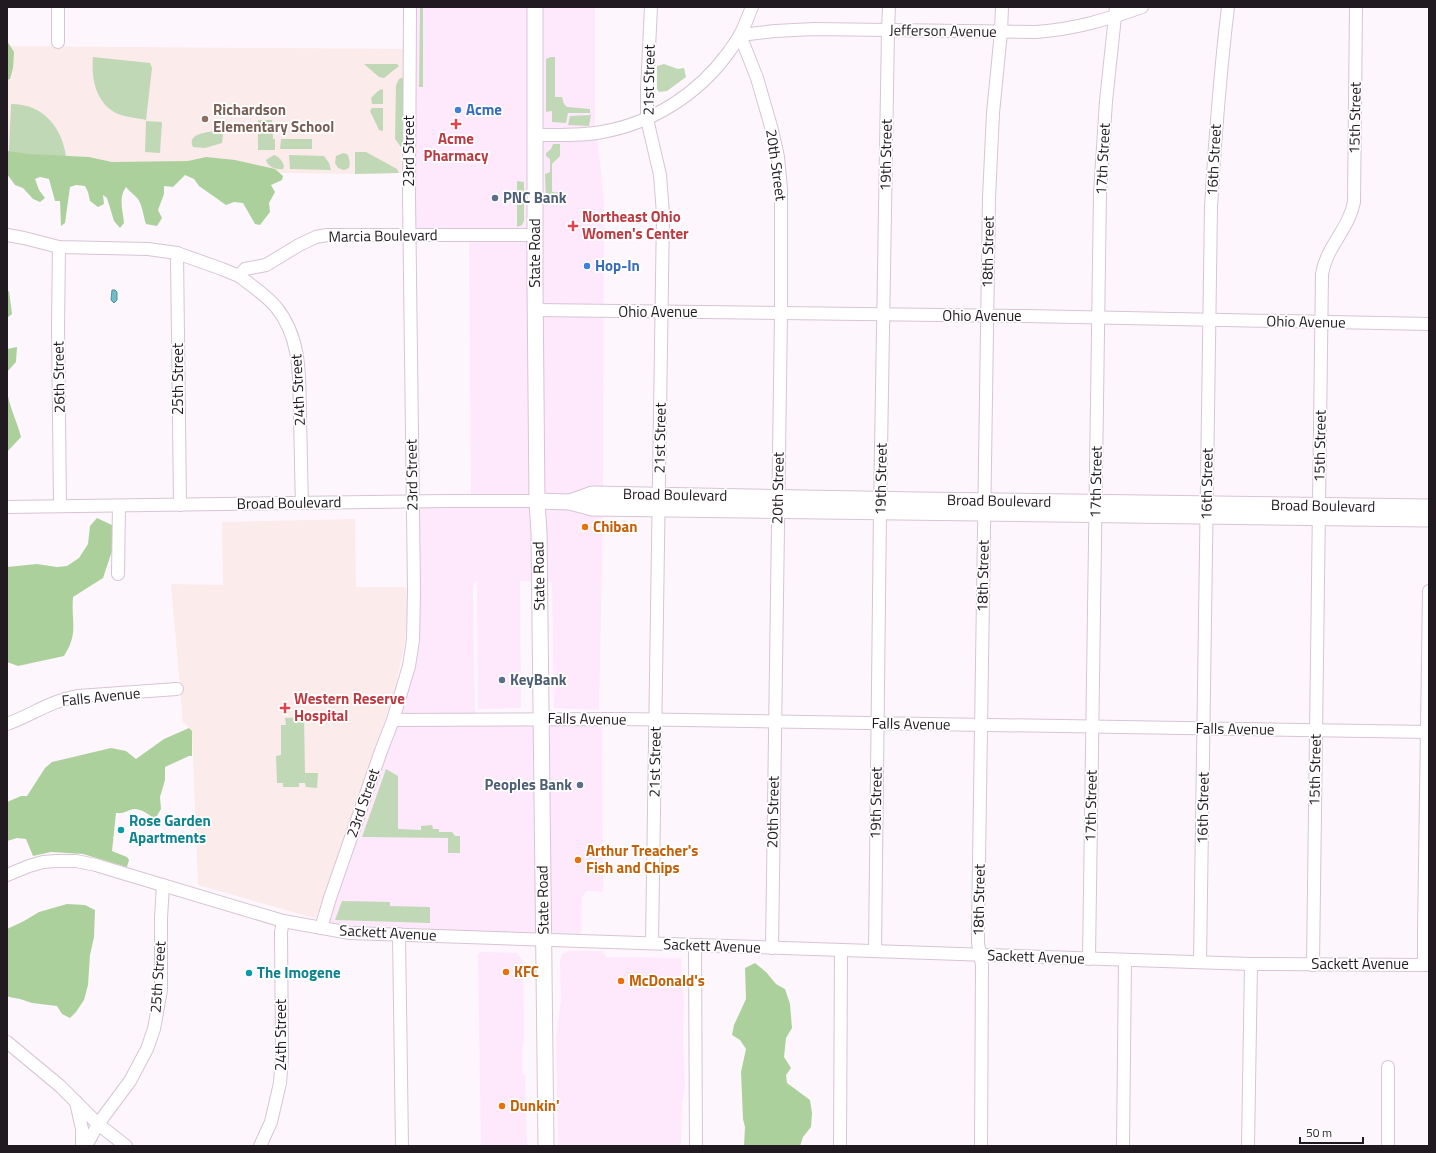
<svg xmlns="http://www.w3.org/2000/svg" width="1436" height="1153" font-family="'Titillium Web',sans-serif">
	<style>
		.built { fill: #fde9fb }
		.education { fill: #fbebeb }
		.medical { fill: #fbebea }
		.green { fill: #c1d8b6 }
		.forest { fill: #abd09c }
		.water { fill: #6dbec9; stroke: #568d96 }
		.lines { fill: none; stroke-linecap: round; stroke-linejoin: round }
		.minor-casing { stroke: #d7c4d4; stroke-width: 14 }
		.major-casing { stroke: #d7c4d4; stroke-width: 17 }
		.minor { stroke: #fff; stroke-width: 12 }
		.major { stroke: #fff; stroke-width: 15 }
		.shop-dot { fill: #3f7fe0; stroke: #fff; stroke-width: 1.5 }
		.education-dot { fill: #8d6e63; stroke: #fff; stroke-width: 1.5 }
		.health-dot { fill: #e0444e; stroke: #fff; stroke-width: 1.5 }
		.service-dot { fill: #5c6f8a; stroke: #fff; stroke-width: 1.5 }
		.food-dot { fill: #e8710a; stroke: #fff; stroke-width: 1.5 }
		.culture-dot { fill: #0f9aa8; stroke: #fff; stroke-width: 1.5 }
		.labels { text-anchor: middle; stroke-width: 3.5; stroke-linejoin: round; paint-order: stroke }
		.street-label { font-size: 15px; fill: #211a20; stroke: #fff }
		.education-label { font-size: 15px; font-weight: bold; fill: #785e54; stroke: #fff; text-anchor: start }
		.shop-label { font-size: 15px; font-weight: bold; fill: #366cbe; stroke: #fff; text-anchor: start }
		.health-label { font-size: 15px; font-weight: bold; fill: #be3a42; stroke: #fff; text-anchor: start }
		.service-label { font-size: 15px; font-weight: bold; fill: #4e5e75; stroke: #fff; text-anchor: start }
		.food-label { font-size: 15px; font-weight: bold; fill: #c56008; stroke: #fff; text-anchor: start }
		.culture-label { font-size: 15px; font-weight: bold; fill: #0d838f; stroke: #fff; text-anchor: start }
	</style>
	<rect width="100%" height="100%" fill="#fef6fd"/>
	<g class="built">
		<path d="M 410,7 L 595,7 L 595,133 L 597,133 L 604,200 L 603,513 L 599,710 L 554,708 L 552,582 L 520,581 L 521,708 L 478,709 L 477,582 L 474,582 L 473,591 L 475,719 L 602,719 L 603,892 L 587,891 L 582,897 L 581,941 L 321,928 L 409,666 L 413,502 L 471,500 L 469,235 L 409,235 Z"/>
		<path d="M 568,951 L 603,951 L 606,957 L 681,958 L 684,1004 L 683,1035 L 685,1087 L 682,1104 L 681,1146 L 558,1146 L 556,1038 L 561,1000 L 560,960 L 562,954 Z"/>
		<path d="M 480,952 L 517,953 L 523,961 L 524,1015 L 524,1041 L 522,1051 L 522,1073 L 525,1076 L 527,1146 L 481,1146 L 478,955 Z"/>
	</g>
	<path class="education" d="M 7,46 L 405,49 L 403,173 L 355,174 L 7,169 Z"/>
	<path class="medical" d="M 355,519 L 356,587 L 406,587 L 407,612 L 405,643 L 394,693 L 316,918 L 307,916 L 198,885 L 192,731 L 183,722 L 171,584 L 223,585 L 222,522 Z"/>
	<g class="green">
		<path d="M 420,7 L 429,8 L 423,8 L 423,87 L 419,87 Z"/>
		<path d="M 93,57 L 150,63 L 152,68 L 146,120 C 137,118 126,117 118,114 C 96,104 91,79 93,57 Z"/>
		<path d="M 551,57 L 555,57 L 555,97 L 562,97 L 564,104 L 567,107 L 590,109 L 590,113 L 568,113 L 566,123 L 552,122 L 552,111 L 546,112 L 546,59 Z"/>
		<path d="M 364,64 L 397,64 L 399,66 L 384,78 L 379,77 Z"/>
		<path d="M 664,64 L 678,69 L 684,68 L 686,77 L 667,91 L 659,92 L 657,89 L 657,66 Z"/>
		<path d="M 404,77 L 403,147 L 401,147 L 395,139 L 396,85 L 399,79 Z"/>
		<path d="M 382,89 L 383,90 L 383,104 L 372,104 L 371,98 L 378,91 Z"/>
		<path d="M 11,104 C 43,104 62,127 66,157 L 15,156 L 9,151 Z"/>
		<path d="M 372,108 L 383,108 L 383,130 L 382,131 L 379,130 L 370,111 Z"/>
		<path d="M 591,115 L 589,126 L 568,125 L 570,116 Z"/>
		<path d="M 258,120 L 272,120 L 273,139 L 275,139 L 275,150 L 258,150 Z"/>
		<path d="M 146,121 L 162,122 L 160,153 L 145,152 Z"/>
		<path d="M 214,131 L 221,132 L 223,135 L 222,143 L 205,148 L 193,147 C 187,134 204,133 214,131 Z"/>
		<path d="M 281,139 L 312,139 L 312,149 L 280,149 Z"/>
		<path d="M 553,144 L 560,144 L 560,156 L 552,164 L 552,192 L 562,193 L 563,201 L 546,200 L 545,174 L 550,172 L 550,159 L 546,156 L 546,153 L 551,149 Z"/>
		<path d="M 355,152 L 366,152 L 397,169 L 399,173 L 355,174 Z"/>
		<path d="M 343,153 L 347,154 C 350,159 350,163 349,168 L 344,170 L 338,168 L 335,163 L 336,156 Z"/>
		<path d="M 274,155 C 279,157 282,160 284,166 L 283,169 C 276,170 268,167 266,160 Z"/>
		<path d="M 289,155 L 324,156 L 329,163 L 331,170 L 290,169 Z"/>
		<path d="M 517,181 L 524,182 L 524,221 L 522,225 L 517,227 Z"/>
		<path d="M 304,717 L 305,773 L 318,773 L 317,788 L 306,787 L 305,783 L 299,783 L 299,787 L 283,787 L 283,783 L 277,783 L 276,756 L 281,755 L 281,725 L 286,725 L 285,718 Z"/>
		<path d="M 386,769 L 398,776 L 398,829 L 421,830 L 421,826 L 432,825 L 433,829 L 439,829 L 439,832 L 452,832 L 455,836 L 460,836 L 460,853 L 448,853 L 448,838 L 362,837 Z"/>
		<path d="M 342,901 L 390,902 L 390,906 L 429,907 L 430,908 L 430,923 L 335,920 Z"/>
	</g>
	<g class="forest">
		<path d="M 7,41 L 14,52 L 13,68 L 10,79 L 7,80 Z"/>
		<path d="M 7,114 L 8,151 L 29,154 L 89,157 L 112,162 L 188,161 L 206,157 L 235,160 L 275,169 L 283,176 L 282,180 L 271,185 L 275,192 L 269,203 L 270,212 L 260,225 L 255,224 L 243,203 L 234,202 L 226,205 L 199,186 L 194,179 L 185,175 L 173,187 L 164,186 L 164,194 L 158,210 L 162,218 L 157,226 L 146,224 C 143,216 143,207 138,199 C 135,195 130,192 126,187 C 118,198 123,210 124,223 L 120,228 L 114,221 L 107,198 L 103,195 L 104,204 L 98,207 L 90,201 L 88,192 L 85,186 L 76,185 L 70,187 L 65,223 L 61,226 L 60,201 L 55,201 L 49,179 L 40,177 L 35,179 L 39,190 L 45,198 L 40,202 L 33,199 L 23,188 L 15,185 L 7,174 Z"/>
		<path d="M 9,291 L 12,314 L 7,318 L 7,292 Z"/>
		<path d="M 17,347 L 16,362 L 7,372 L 7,349 Z"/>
		<path d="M 7,390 C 9,407 17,421 21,437 L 7,452 Z"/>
		<path d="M 97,518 L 114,526 L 116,536 L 112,551 L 103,578 L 73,597 C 71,622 79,633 64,656 L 18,666 L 7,662 L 7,567 L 37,564 L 57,567 L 67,566 L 79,558 L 88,544 L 90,526 Z"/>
		<path d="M 189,728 L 192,731 L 192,756 L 189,756 L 165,767 L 165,780 L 160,797 L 161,809 L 155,819 C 149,815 142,809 134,809 C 127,810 125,814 116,813 L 112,851 L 127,857 L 129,860 L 127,867 L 83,854 L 51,852 L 33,856 L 26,839 L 17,838 L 7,841 L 7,802 L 21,796 L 27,796 L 45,768 L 52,762 L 111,748 L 126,751 L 136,759 L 164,739 Z"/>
		<path d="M 67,904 L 85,905 L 95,910 L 94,937 L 90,955 L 88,985 L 84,1000 L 76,1012 L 70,1018 L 62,1014 L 57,1006 L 32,1003 L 20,999 L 9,997 L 7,995 L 7,929 L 24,921 L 39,912 Z"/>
		<path d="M 755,963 L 766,972 L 776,984 L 785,989 L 790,1004 L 792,1028 L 786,1038 L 784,1057 L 791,1068 L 786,1075 L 787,1083 L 810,1100 L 812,1113 L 811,1127 L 803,1137 L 800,1146 L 744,1146 L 745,1127 L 743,1119 L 741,1072 L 746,1049 L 740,1040 L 732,1035 L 734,1025 L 746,999 L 745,968 Z"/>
	</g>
	<path class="water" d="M 112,290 L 115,290 L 117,292 L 117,300 L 114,303 L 111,300 Z"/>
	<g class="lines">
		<defs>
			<g id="minor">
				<path d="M 58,7 L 58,42"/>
				<path d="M 651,7 L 647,90 L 647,119 L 660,175 L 663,214 L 652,943"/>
				<path d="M 535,135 C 557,135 581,136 602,132 C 653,123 698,94 728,53 C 732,47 737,41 740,35 C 745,26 748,16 752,7"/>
				<path d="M 7,235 L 24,238 L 59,247 L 148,249 L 177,253 L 222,269 L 239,276 L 245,269 L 266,265 L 299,245 L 316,237 L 327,235 L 535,235"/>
				<path d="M 59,247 L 58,327 L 60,506"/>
				<path d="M 177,253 L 180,505"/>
				<path d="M 239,276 C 252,286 266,295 276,307 C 303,340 299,382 300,421 C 301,448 301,475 302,503"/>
				<path d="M 535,310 L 1026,316 L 1429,324"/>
				<path d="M 7,507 L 446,501 L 537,501"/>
				<path d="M 118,574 L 119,506"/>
				<path d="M 393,720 L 621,719 L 1429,732"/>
				<path d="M 7,724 C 32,715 50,701 78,696 L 177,689"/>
				<path d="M 7,875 L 29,866 L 43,862 L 56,861 L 76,861 L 96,865 L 129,875 L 283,921 L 350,933 L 1251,964 L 1429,965"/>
				<path d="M 321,928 L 330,898 L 381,751 L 393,720 L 409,666 L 413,640 L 414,591 L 409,197 L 410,7"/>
				<path d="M 399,934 L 402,1146"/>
				<path d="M 695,945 L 696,1146"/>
				<path d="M 772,948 L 781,314 L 781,189 L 778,157 L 772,130 L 757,78 L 740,35 L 775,31 L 814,29 L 1036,32 C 1076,29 1105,20 1142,7"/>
				<path d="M 875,951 L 880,511 L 888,30 L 889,7"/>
				<path d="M 1089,959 L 1100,193 L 1106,101 L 1116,7"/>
				<path d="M 1200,962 L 1211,207 C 1215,140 1220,74 1228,7"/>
				<path d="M 1313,965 L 1322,274 C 1326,247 1349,229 1354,202 L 1356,7"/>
				<path d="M 1424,965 L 1424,933 L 1429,591"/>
				<path d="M 7,1042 L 60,1086 L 98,1124 L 126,1146"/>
				<path d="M 76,1102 L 82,1129 L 82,1146"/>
				<path d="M 86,1146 L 98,1124 L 130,1081 L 147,1049 L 154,1029 L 161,990 L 161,918 L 163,885"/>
				<path d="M 260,1146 L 271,1122 L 280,1083 L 282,1057 L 281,932 L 283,921"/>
				<path d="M 840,1146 L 841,950"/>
				<path d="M 981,1146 L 982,965 L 978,943 L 978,928 L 989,198 L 993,113 L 1001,32 L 1002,7"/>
				<path d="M 1123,1146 L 1125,960"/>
				<path d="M 1248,1146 L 1251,964"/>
				<path d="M 1388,1146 L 1388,1067"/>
			</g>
			<g id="major">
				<path d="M 535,7 L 535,286 L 537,501 L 539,533 L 546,1146"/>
				<path d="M 537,501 L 570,502 L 592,508 L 1429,519"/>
				<path d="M 570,502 L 592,494 L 918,500 L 1429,507"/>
			</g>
		</defs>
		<use href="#minor" class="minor-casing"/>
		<use href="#major" class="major-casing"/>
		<use href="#minor" class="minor"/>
		<use href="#major" class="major"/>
	</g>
	<g class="shop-dot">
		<circle cx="458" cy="110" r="4"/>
		<circle cx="587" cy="266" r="4"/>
	</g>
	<circle class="education-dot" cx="205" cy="119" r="4"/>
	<g class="health-dot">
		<path d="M454 118h4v4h4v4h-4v4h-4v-4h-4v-4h4z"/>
		<path d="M571 220h4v4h4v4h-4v4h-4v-4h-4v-4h4z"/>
		<path d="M283 702h4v4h4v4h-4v4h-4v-4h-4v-4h4z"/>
	</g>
	<g class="service-dot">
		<circle cx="495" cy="198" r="4"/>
		<circle cx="502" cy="680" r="4"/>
		<circle cx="580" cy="785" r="4"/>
	</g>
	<g class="food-dot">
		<circle cx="585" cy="527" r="4"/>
		<circle cx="578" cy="860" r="4"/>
		<circle cx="506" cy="972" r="4"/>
		<circle cx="621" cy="981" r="4"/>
		<circle cx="502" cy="1106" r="4"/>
	</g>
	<g class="culture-dot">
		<circle cx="121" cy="830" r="4"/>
		<circle cx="249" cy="973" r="4"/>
	</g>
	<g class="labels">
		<g class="street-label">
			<text transform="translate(943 31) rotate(1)" y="5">Jefferson Avenue</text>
			<text transform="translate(649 80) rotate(-89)" y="5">21st Street</text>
			<text transform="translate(1355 118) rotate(-89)" y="5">15th Street</text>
			<text transform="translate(409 151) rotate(-90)" y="5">23rd Street</text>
			<text transform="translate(886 155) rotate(-89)" y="5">19th Street</text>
			<text transform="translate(1103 159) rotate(-87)" y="5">17th Street</text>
			<text transform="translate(1214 160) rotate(-87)" y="5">16th Street</text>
			<text transform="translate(776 165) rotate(82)" y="5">20th Street</text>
			<text transform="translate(383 236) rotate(-1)" y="5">Marcia Boulevard</text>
			<text transform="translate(988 252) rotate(-89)" y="5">18th Street</text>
			<text transform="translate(535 253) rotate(-90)" y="5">State Road</text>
			<text x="658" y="317">Ohio Avenue</text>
			<text x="982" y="321">Ohio Avenue</text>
			<text transform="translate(1306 322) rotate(1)" y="5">Ohio Avenue</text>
			<text transform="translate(59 377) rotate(-91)" y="5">26th Street</text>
			<text transform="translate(178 379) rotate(-90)" y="5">25th Street</text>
			<text transform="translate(298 390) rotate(-93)" y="5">24th Street</text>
			<text transform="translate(660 438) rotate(-89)" y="5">21st Street</text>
			<text transform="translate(1320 446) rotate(-89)" y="5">15th Street</text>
			<text transform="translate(412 475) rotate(-91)" y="5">23rd Street</text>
			<text transform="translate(881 479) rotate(-89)" y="5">19th Street</text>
			<text transform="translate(1096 482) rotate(-89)" y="5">17th Street</text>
			<text transform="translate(1207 484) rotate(-89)" y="5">16th Street</text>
			<text transform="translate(778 488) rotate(-89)" y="5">20th Street</text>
			<text transform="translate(675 495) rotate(1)" y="5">Broad Boulevard</text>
			<text transform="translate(999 501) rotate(1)" y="5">Broad Boulevard</text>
			<text transform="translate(289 503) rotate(-1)" y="5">Broad Boulevard</text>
			<text transform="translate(1323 506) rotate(1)" y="5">Broad Boulevard</text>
			<text transform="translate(539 576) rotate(-91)" y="5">State Road</text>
			<text transform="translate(983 576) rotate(-89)" y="5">18th Street</text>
			<text transform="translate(101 697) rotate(-6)" y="5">Falls Avenue</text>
			<text transform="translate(587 719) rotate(1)" y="5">Falls Avenue</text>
			<text transform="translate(911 724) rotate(1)" y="5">Falls Avenue</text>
			<text transform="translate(1235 729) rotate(1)" y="5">Falls Avenue</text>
			<text transform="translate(655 762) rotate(-89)" y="5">21st Street</text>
			<text transform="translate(1315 770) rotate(-89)" y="5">15th Street</text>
			<text transform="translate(363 803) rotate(-71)" y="5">23rd Street</text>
			<text transform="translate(876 803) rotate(-89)" y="5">19th Street</text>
			<text transform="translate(1091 806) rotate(-89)" y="5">17th Street</text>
			<text transform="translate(1203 808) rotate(-89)" y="5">16th Street</text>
			<text transform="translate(773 812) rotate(-89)" y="5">20th Street</text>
			<text transform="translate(543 900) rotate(-91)" y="5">State Road</text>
			<text transform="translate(979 900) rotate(-89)" y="5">18th Street</text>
			<text transform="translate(388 933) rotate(3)" y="5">Sackett Avenue</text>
			<text transform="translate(712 946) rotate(2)" y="5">Sackett Avenue</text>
			<text transform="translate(1036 957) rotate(2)" y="5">Sackett Avenue</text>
			<text x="1360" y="969">Sackett Avenue</text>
			<text transform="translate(158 977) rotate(-86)" y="5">25th Street</text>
			<text transform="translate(281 1035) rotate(-90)" y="5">24th Street</text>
		</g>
		<g class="education-label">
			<text x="213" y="115">Richardson<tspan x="213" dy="17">Elementary School</tspan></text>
		</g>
		<g class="shop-label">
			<text x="466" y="115">Acme</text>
			<text x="595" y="271">Hop-In</text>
		</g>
		<g class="health-label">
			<text x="456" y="144" text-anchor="middle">Acme<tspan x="456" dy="17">Pharmacy</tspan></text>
			<text x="582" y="222">Northeast Ohio<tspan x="582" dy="17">Women's Center</tspan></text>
			<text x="294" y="704">Western Reserve<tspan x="294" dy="17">Hospital</tspan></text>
		</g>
		<g class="service-label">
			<text x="503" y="203">PNC Bank</text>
			<text x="510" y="685">KeyBank</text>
			<text x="572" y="790" text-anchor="end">Peoples Bank</text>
		</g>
		<g class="food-label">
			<text x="593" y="532">Chiban</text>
			<text x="586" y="856">Arthur Treacher's<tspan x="586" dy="17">Fish and Chips</tspan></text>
			<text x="514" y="977">KFC</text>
			<text x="629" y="986">McDonald's</text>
			<text x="510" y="1111">Dunkin'</text>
		</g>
		<g class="culture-label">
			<text x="129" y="826">Rose Garden<tspan x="129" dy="17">Apartments</tspan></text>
			<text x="257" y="978">The Imogene</text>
		</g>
	</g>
	<rect width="1436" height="1153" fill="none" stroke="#211a20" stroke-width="16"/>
	<path d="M1300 1137v6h63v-6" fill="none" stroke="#211a20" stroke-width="2"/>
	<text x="1306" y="1137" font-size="12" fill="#211a20" stroke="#ffffff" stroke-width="3" paint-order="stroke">50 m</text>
</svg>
